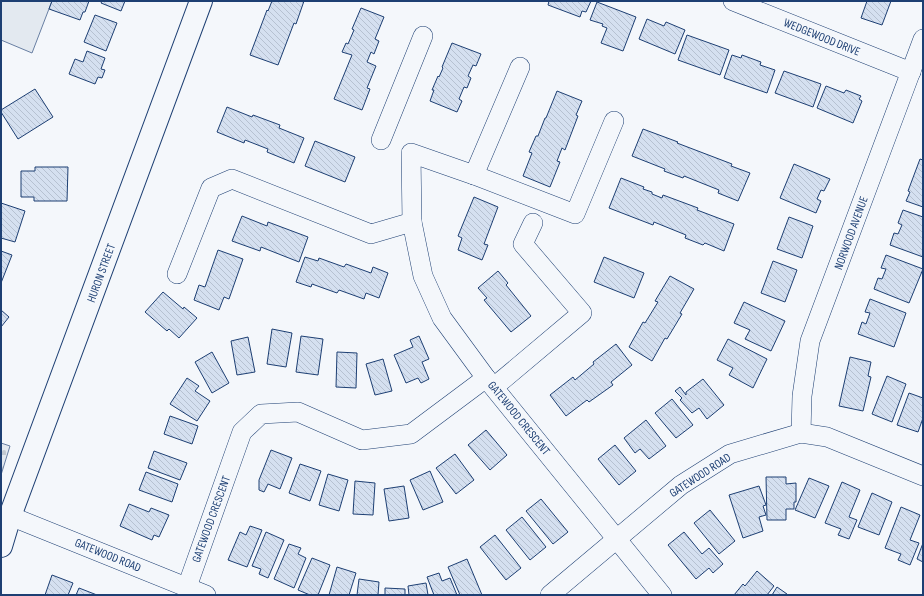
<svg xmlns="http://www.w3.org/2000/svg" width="924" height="596" font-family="'Sofia Sans Condensed',sans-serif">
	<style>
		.green { fill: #e3e9f0; stroke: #687fa3 }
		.cemetery { fill: url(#cemetery-stones); stroke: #687fa3 }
		.building { fill: url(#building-back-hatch); stroke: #1d3f73 }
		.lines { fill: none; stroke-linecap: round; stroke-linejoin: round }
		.minor-casing { stroke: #1d3f73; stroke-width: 20 }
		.major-casing { stroke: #1d3f73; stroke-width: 24 }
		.minor { stroke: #f4f7fb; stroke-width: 19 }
		.major { stroke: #f4f7fb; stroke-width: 22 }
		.labels { text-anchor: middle; stroke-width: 3; stroke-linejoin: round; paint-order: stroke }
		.street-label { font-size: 12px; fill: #1d3f73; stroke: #f4f7fb }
	</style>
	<defs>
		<pattern id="cemetery-stones" width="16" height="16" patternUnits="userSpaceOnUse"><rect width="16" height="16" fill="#e3e9f0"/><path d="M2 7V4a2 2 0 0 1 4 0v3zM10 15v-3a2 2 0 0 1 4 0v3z" fill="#c2c9d1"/></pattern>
		<pattern id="building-back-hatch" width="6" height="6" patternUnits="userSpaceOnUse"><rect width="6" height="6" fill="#d5e0f0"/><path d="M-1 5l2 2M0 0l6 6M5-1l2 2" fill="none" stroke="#b6c1d1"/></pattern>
	</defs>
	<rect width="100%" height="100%" fill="#f4f7fb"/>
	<path class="green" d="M 1,1 L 52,1 L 32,53 L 1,40 Z"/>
	<path class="cemetery" d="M 1,443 L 10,446 L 1,475 Z"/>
	<g class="building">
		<path d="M 52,1 L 89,1 L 85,12 L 83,12 L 80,20 L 49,9 Z"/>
		<path d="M 102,1 L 125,1 L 121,11 L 101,3 Z"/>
		<path d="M 272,1 L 304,1 L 296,24 L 294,23 L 278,65 L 250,55 L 267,10 L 268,11 Z"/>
		<path d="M 549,1 L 591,1 L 586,12 L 582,11 L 580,17 L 548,5 Z"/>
		<path d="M 867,1 L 891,1 L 882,25 L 861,18 Z"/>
		<path d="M 597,2 L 636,17 L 623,51 L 601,43 L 607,28 L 602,26 L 603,24 L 590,20 Z"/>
		<path d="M 361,8 L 384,17 L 375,39 L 379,41 L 374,54 L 371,52 L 367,62 L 376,66 L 367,88 L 370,89 L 362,110 L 334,99 L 352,55 L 342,52 L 346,43 L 348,44 L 354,30 L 352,29 Z"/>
		<path d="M 95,15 L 117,23 L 106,51 L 84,42 Z"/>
		<path d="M 647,19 L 664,26 L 666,22 L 685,30 L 675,54 L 639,39 Z"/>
		<path d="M 687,35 L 729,50 L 720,75 L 678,60 Z"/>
		<path d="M 452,43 L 481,54 L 476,66 L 473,65 L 468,76 L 471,78 L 467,88 L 464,87 L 459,99 L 462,101 L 457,112 L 430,101 L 434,90 L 432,90 L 438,76 L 439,77 L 443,68 L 442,67 Z"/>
		<path d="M 87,51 L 105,58 L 101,69 L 105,70 L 102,78 L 98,77 L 95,84 L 69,74 L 75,59 L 83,62 Z"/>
		<path d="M 732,55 L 741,58 L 742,55 L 761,62 L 760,65 L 775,70 L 767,93 L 724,78 Z"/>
		<path d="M 784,71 L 821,84 L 813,107 L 775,93 Z"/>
		<path d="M 826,86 L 844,93 L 846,90 L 861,96 L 859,99 L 862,101 L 853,123 L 817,108 Z"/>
		<path d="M 35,89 L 53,117 L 18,139 L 1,112 L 1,110 Z"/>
		<path d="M 557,91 L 582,101 L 576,115 L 578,116 L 565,150 L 562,148 L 557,161 L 560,162 L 550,187 L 523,176 L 532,153 L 529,152 L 536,136 L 538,136 L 545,118 L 546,118 Z"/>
		<path d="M 227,107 L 252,117 L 253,115 L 280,125 L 279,128 L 304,138 L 294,163 L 267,152 L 268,149 L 245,140 L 244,143 L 217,132 Z"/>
		<path d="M 643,129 L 678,142 L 677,143 L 732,164 L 731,166 L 750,173 L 738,201 L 718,193 L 719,190 L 684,176 L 683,178 L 664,171 L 665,169 L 632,156 Z"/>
		<path d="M 315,141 L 355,157 L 345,182 L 305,166 Z"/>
		<path d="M 920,159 L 923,160 L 923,207 L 906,201 L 910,192 L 908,191 Z"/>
		<path d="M 794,164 L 830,179 L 824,191 L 821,190 L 817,199 L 821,201 L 816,213 L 780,198 Z"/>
		<path d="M 35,167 L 68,167 L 67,201 L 34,201 L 34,197 L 21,197 L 21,171 L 35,171 Z"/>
		<path d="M 621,178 L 644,187 L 643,189 L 652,192 L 652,194 L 662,198 L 663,195 L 698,208 L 697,210 L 734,224 L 724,251 L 705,243 L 703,245 L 685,238 L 686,235 L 654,222 L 653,225 L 609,208 Z"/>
		<path d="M 474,197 L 498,207 L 484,244 L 488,245 L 482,260 L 458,250 L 462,238 L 458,236 Z"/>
		<path d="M 1,203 L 25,211 L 15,242 L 1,238 Z"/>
		<path d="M 903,210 L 923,217 L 923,257 L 890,245 L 894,233 L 898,234 L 902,225 L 898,223 Z"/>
		<path d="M 242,216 L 267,226 L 268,222 L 308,237 L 299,262 L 261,247 L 260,251 L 232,241 Z"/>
		<path d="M 789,217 L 813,226 L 802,258 L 777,249 Z"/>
		<path d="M 218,250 L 243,259 L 229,299 L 224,297 L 219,310 L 194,300 L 199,285 L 205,287 Z"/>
		<path d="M 1,251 L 12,255 L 1,283 Z"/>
		<path d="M 886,255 L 923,269 L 909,303 L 874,289 L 878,278 L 882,279 L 886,269 L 881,268 Z"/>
		<path d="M 305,257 L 318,261 L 319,258 L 344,267 L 346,264 L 371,273 L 373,267 L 388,273 L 379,298 L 366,293 L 364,299 L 339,290 L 337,293 L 312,284 L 311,287 L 296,282 Z"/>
		<path d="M 604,257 L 644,273 L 634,298 L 594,282 Z"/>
		<path d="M 773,261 L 797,270 L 785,302 L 761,293 Z"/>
		<path d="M 498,271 L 508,283 L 506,285 L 531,316 L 511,332 L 484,300 L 487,298 L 478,288 Z"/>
		<path d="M 670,276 L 694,289 L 680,313 L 682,314 L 667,339 L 665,338 L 652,361 L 629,347 L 643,322 L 645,323 L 658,302 L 655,301 Z"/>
		<path d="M 163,292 L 183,309 L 184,307 L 197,318 L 179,338 L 169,329 L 167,331 L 145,312 Z"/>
		<path d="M 870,299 L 906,313 L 894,347 L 858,334 L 862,322 L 866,324 L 870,313 L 865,312 Z"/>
		<path d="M 744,302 L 785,321 L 771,351 L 745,339 L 750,330 L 734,323 Z"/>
		<path d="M 1,310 L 9,317 L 1,327 Z"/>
		<path d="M 272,329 L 292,333 L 286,367 L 267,364 Z"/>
		<path d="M 301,336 L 323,339 L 318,375 L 296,372 Z"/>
		<path d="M 419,336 L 429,359 L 422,362 L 429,379 L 421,383 L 418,378 L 406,383 L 394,355 L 413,347 L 410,340 Z"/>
		<path d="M 248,337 L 255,372 L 237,375 L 231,341 Z"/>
		<path d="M 728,339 L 767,359 L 753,388 L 729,375 L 733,368 L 717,360 Z"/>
		<path d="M 616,344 L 632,365 L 611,382 L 613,385 L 589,402 L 587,400 L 566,416 L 550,395 L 573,377 L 575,380 L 594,364 L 593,362 Z"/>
		<path d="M 212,352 L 229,383 L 212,393 L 195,362 Z"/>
		<path d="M 337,352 L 357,353 L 356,388 L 336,387 Z"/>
		<path d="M 850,357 L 871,362 L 868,376 L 871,377 L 863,411 L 839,406 Z"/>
		<path d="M 383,359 L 392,391 L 375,395 L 366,364 Z"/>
		<path d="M 887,376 L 906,384 L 892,422 L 872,414 Z"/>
		<path d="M 187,378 L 199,386 L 195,391 L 210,401 L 197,421 L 170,404 Z"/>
		<path d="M 703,379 L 724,405 L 707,419 L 699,408 L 692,413 L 680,400 L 682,398 L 675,391 L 680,387 L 686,395 L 686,392 Z"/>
		<path d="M 909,393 L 923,398 L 923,418 L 918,432 L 897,425 Z"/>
		<path d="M 672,399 L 693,425 L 676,438 L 655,413 Z"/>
		<path d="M 170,416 L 198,426 L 192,444 L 164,434 Z"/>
		<path d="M 646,420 L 666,446 L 649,459 L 640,449 L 635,453 L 624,438 Z"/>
		<path d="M 486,430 L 507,455 L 490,470 L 468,445 Z"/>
		<path d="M 615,445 L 636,471 L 619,485 L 598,459 Z"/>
		<path d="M 271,450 L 292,458 L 280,489 L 268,484 L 264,492 L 259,490 L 259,480 Z"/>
		<path d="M 154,451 L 187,463 L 180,480 L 148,468 Z"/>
		<path d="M 455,454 L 474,480 L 456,494 L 436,468 Z"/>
		<path d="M 300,464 L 321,471 L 310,501 L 289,493 Z"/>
		<path d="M 430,471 L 443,502 L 423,510 L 410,480 Z"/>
		<path d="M 146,472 L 178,484 L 172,502 L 139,490 Z"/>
		<path d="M 328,474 L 348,480 L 339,511 L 319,505 Z"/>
		<path d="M 766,477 L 786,477 L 786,484 L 796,483 L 796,502 L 794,502 L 794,509 L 786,509 L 786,520 L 767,520 Z"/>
		<path d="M 809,478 L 829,486 L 815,518 L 795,510 Z"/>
		<path d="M 355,481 L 375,483 L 373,515 L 353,514 Z"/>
		<path d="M 842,482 L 860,490 L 849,517 L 857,520 L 849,539 L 838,535 L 841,529 L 825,523 Z"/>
		<path d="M 404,486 L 409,518 L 389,521 L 384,489 Z"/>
		<path d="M 759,486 L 766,505 L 763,506 L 766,515 L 759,517 L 763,531 L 743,538 L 729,495 Z"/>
		<path d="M 872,493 L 892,502 L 879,535 L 858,527 Z"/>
		<path d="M 541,499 L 568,532 L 553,544 L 526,511 Z"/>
		<path d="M 129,504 L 149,512 L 151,508 L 169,515 L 159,537 L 154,535 L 152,540 L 120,526 Z"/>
		<path d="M 901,507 L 920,515 L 910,540 L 919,543 L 910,565 L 898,560 L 901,554 L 885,548 Z"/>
		<path d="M 710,510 L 735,541 L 719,554 L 694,523 Z"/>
		<path d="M 522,517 L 546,547 L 530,560 L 506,530 Z"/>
		<path d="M 250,526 L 262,530 L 247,567 L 228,560 L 240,532 L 246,535 Z"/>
		<path d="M 266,532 L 284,540 L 268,578 L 259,574 L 261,569 L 252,566 Z"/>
		<path d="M 684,532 L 702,554 L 709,548 L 723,564 L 713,573 L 709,568 L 696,579 L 668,545 Z"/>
		<path d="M 495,535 L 521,568 L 506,580 L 480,547 Z"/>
		<path d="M 923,543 L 923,562 L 917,559 Z"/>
		<path d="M 289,544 L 301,548 L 298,554 L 306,558 L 294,588 L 274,579 Z"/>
		<path d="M 312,558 L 330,565 L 318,595 L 310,595 L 298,590 Z"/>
		<path d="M 467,559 L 482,595 L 460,595 L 448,567 Z"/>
		<path d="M 337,567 L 356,573 L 349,595 L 329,595 Z"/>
		<path d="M 757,571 L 774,586 L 767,595 L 734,595 L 743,584 L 745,586 Z"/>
		<path d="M 439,573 L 442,581 L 450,578 L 457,595 L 434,595 L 427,577 Z"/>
		<path d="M 52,575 L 73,583 L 68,595 L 45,595 Z"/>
		<path d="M 359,579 L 379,582 L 378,595 L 357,595 Z"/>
		<path d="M 426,583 L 428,595 L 409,595 L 408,586 Z"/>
		<path d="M 777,587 L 787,594 L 787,595 L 772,595 Z"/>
		<path d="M 79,588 L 97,595 L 76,595 Z"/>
		<path d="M 385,588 L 405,589 L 405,595 L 385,595 Z"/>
	</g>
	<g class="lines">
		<defs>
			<g id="minor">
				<path d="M 733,1 L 911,72"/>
				<path d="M 381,140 L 423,36"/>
				<path d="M 474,175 L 520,67"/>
				<path d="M 177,274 L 211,188 L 232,179 L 371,234 L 412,222"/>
				<path d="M 486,378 L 442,318 L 423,276 L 412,222 L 411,153 L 474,175 L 575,214 L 614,121"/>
				<path d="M 494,387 L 582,313 L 523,244 L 533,223"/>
				<path d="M 801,433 L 802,396 L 810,341 L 923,39"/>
				<path d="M 10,516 L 206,595"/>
				<path d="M 187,587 L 242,432 L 261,414 L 298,412 L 362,440 L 411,434 L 486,378 L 662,595"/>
				<path d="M 550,595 L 681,485 L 730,454 L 801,433 L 827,437 L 923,476"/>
			</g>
			<path id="major" d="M 1,546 L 10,516 L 201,1"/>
		</defs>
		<use href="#minor" class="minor-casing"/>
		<use href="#major" class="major-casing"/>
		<use href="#minor" class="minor"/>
		<use href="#major" class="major"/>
	</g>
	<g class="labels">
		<g class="street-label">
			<text transform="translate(822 37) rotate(22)" y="4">WEDGEWOOD DRIVE</text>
			<text transform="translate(851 233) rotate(-70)" y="4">NORWOOD AVENUE</text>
			<text transform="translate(101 273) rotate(-70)" y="4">HURON STREET</text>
			<text transform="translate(519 418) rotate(51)" y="4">GATEWOOD CRESCENT</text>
			<text transform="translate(700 475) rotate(-33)" y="4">GATEWOOD ROAD</text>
			<text transform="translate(211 519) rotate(-70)" y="4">GATEWOOD CRESCENT</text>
			<text transform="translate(108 555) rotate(22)" y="4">GATEWOOD ROAD</text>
		</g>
	</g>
	<rect width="924" height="596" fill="none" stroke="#1d3f73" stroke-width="4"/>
</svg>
